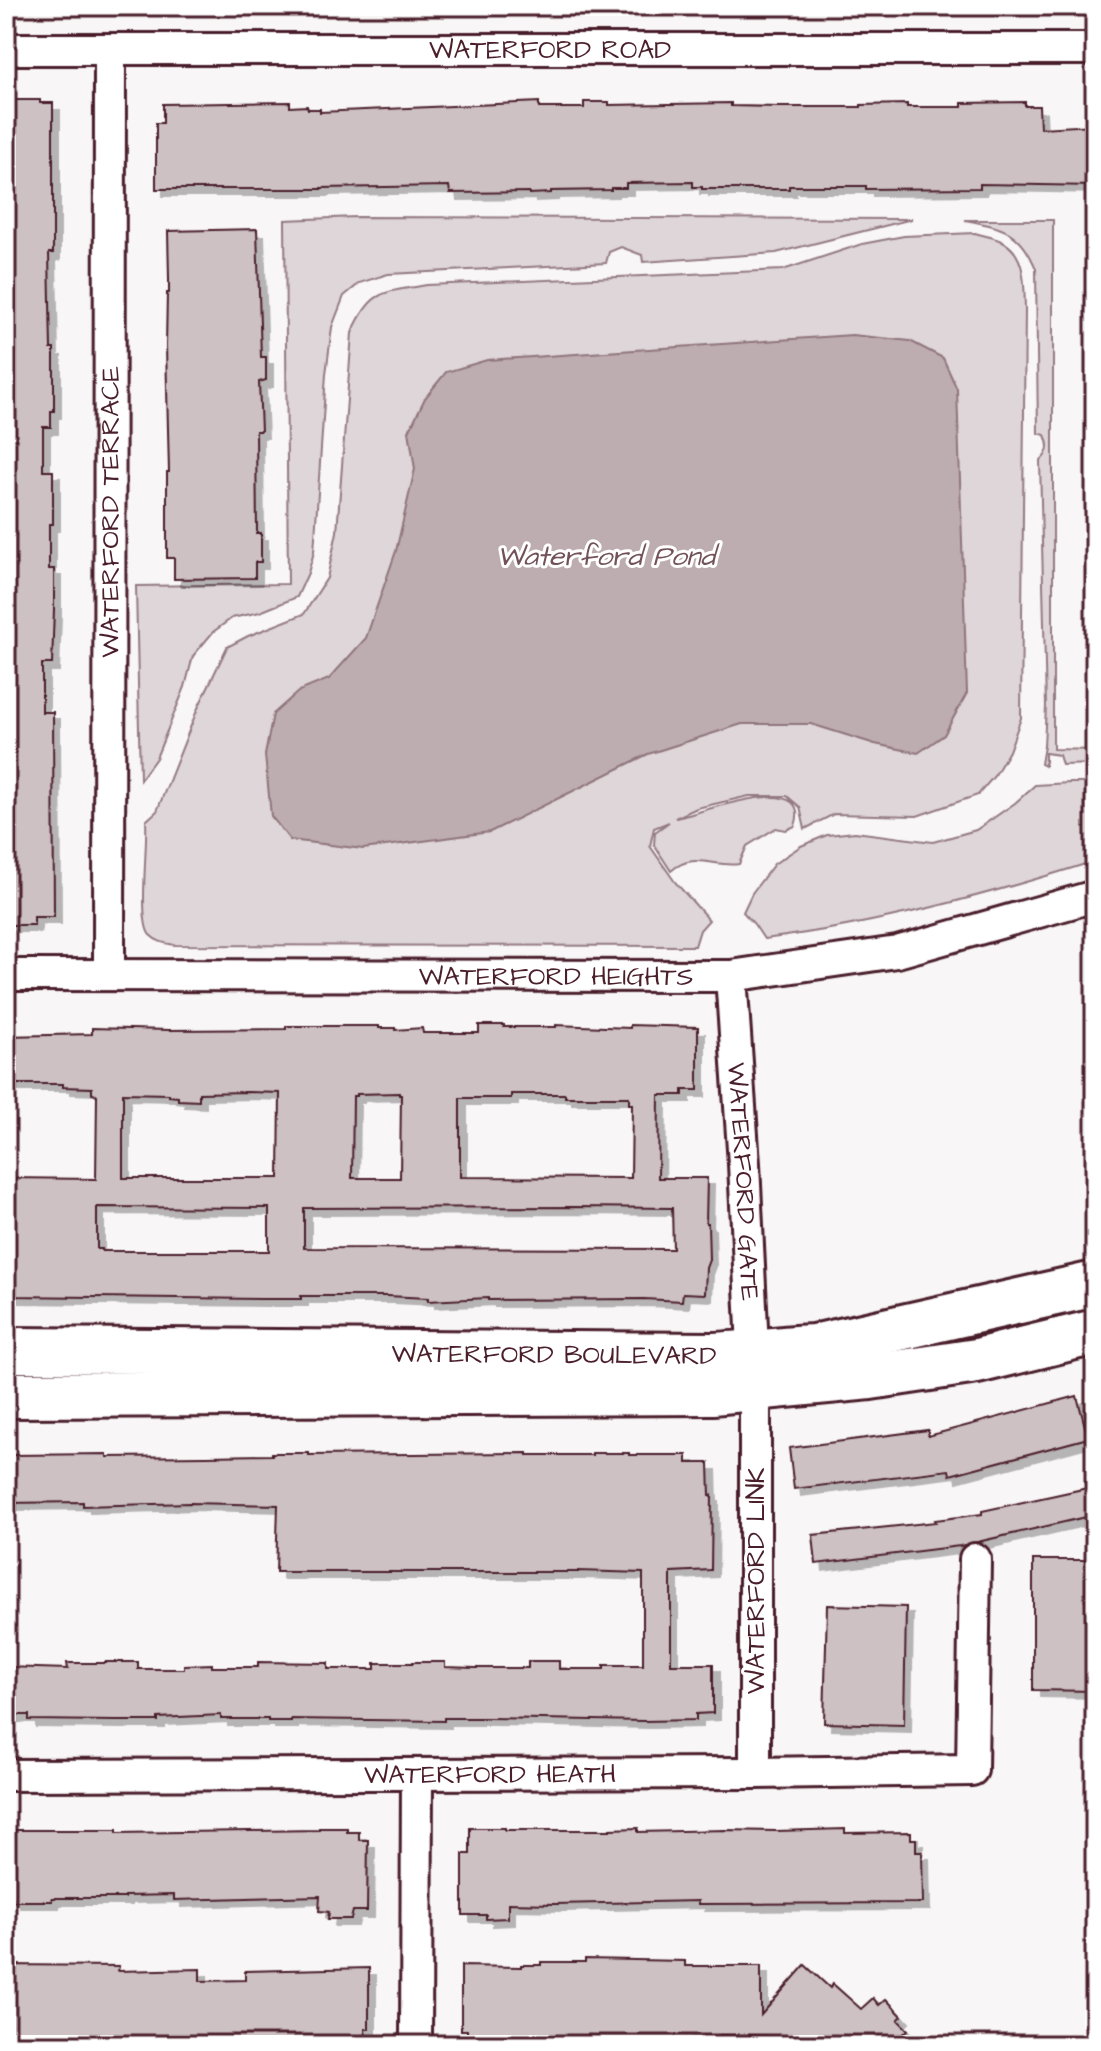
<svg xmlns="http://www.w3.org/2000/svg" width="1101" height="2051" font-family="'Architects Daughter',sans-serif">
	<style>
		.green { fill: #ded6d9; stroke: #947a82; stroke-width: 2 }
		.water { fill: #bdadb0; stroke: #8f747b; stroke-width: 2 }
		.building { fill: #cdc1c4; stroke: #4a1f2b; stroke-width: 2; fill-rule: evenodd; filter: url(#shadow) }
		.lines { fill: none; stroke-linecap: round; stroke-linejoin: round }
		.street-casing { stroke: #4a1f2b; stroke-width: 36 }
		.secondary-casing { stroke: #4a1f2b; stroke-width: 50 }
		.street { stroke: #fff; stroke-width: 30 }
		.secondary { stroke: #fff; stroke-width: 44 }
		.labels { text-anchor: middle; stroke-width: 6; stroke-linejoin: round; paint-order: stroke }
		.street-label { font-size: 26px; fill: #4a1f2b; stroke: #fff }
		.water-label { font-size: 28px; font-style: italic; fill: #72515a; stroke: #fff }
	</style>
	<defs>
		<filter id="shadow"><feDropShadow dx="7" dy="7" stdDeviation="0" flood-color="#0004"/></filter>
	</defs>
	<rect width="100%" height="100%" fill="#f8f6f7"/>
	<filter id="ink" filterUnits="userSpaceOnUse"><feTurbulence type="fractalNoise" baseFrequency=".0125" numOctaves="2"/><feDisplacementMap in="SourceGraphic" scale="16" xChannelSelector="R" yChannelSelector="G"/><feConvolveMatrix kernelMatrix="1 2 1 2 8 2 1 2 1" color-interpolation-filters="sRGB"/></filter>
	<g filter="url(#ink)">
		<g class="green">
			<path d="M 356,217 L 912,219 L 776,253 L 643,262 L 642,255 L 621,247 L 609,252 L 606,263 L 388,274 L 360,283 L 344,296 L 332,327 L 326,374 L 314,552 L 308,573 L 297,597 L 260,612 L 232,618 L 213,632 L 193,656 L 185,687 L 156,758 L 140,780 L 136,586 L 288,584 L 285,220 Z"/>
			<path d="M 965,220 L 1053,220 L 1053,749 L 1095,750 L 1095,764 L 1062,765 L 1059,755 L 1045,753 L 1045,766 L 1041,764 L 1044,746 L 1046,706 L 1040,461 C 1049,453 1050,446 1045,435 L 1038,433 L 1036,269 C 1021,231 1003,227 965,220 Z"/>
			<path d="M 975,233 C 984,236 993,237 1001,241 C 1027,253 1024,286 1025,310 L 1021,718 L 1009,751 L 995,775 L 978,795 L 917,816 L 834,814 L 805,829 L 800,807 L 787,796 L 749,796 L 697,808 L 675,818 C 694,816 815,767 795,826 L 786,830 L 776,828 L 747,846 L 739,864 C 715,868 693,851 671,871 L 654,845 L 655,832 L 669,822 L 654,828 L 650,846 L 675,882 L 709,920 L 700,930 L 695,946 L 174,945 C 165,943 157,942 150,935 C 138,923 148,843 146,821 L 157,811 L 198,708 L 227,647 L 248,636 L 304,614 L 327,578 L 337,532 L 352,333 C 372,288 383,293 427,285 L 783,270 L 862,244 L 904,236 Z"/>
			<path d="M 1070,783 L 1095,783 L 1095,861 C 987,895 876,925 764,939 L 754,924 L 743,912 L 752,893 L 774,864 L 801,846 L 827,835 L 855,832 L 933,842 L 976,830 L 1015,803 L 1035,785 Z"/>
		</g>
		<path class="water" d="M 852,335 L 910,341 L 943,358 L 957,389 L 967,693 L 944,735 L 918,753 L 875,744 L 811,724 L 742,724 L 648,754 L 490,832 L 363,849 L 290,840 L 271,816 L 265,755 L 273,714 L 299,691 L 329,679 L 366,638 L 396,551 L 415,469 L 409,431 L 425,398 L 446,372 L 487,360 Z"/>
		<g class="building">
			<path d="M 6,100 L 40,100 L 40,103 L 53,103 L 53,253 L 49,253 L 51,349 L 54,349 L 54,411 L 51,411 L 51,427 L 43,427 L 43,471 L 53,471 L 53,524 L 49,524 L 49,569 L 54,569 L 54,610 L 52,664 L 42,664 L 42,712 L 53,712 L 54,917 L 34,917 L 34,925 L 6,925 Z"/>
			<path d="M 290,102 L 290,107 L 307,106 L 308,109 L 320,109 L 320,112 L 539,102 L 539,108 L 584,108 L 584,102 L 609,102 L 609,105 L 731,103 L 731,106 L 779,107 L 861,107 L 861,105 L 907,104 L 907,107 L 962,107 L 962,103 L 1025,102 L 1025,106 L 1039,106 L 1040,128 L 1095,125 L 1095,186 L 980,184 L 980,188 L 866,189 L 866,186 L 789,186 L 789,189 L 702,189 L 702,187 L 693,187 L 693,182 L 626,183 L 626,188 L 611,188 L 611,190 L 551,191 L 551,193 L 529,194 L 529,192 L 450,193 L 449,186 L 321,188 L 321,189 L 156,189 L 156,123 L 163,123 L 163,104 Z"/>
			<path d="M 257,229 L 261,357 L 266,357 L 266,380 L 259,382 L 261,431 L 256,431 L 257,533 L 261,533 L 261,562 L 255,562 L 255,578 L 174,579 L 174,558 L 167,558 L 167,472 L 169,472 L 166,346 L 167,293 L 169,293 L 169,279 L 168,231 Z"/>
			<path d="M 479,1025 L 504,1025 L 504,1027 L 556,1027 L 556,1025 L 630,1028 L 630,1025 L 698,1027 L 698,1090 L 683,1090 L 683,1095 L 659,1095 L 658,1178 L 707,1178 L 706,1223 L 708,1223 L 709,1260 L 706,1268 L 705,1294 L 683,1293 L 682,1301 L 644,1299 L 488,1300 L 488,1298 L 428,1301 L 428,1298 L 387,1296 L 301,1296 L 301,1299 L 262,1299 L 9,1296 L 6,1288 L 6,1178 L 96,1179 L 97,1095 L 92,1094 L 92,1088 L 63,1087 L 63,1084 L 6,1084 L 6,1036 L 92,1034 L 92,1028 L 169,1030 L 286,1029 L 286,1026 L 379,1026 L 379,1028 L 395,1028 L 395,1030 L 422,1028 L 423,1033 L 479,1033 ZM 248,1092 L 280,1093 L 279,1178 L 123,1178 L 123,1093 L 169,1094 L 169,1096 L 178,1097 L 178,1100 L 199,1101 L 199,1093 ZM 399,1093 L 399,1095 L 401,1095 L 400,1178 L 352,1178 L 353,1096 L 357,1096 L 357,1094 ZM 511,1094 L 565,1094 L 565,1097 L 629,1097 L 629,1104 L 632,1104 L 631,1178 L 460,1177 L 460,1098 L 511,1098 ZM 97,1207 L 269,1208 L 269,1251 L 102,1251 L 102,1249 L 97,1249 ZM 575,1207 L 672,1208 L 673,1249 L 304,1248 L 304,1208 Z"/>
			<path d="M 1077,1396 L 1088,1438 L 950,1475 L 949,1470 L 794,1489 L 789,1448 L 928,1430 L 928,1436 Z"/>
			<path d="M 272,1453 L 309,1453 L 309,1455 L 527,1453 L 527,1455 L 592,1455 L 592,1453 L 629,1453 L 629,1455 L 687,1455 L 687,1463 L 709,1463 L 710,1495 L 712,1495 L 711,1570 L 671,1572 L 671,1664 L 713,1664 L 713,1713 L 696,1714 L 696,1720 L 644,1721 L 488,1718 L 444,1718 L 444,1721 L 291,1719 L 291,1721 L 268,1721 L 268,1719 L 221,1719 L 221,1715 L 158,1718 L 158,1721 L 115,1721 L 29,1720 L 29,1715 L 6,1715 L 6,1667 L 68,1669 L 67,1663 L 106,1663 L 106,1662 L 138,1662 L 138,1669 L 184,1669 L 184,1665 L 212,1664 L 212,1667 L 258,1667 L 258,1662 L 328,1663 L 328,1669 L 375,1669 L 375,1663 L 413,1663 L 413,1662 L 445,1662 L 445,1667 L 475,1668 L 528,1668 L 528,1661 L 559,1661 L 559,1669 L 604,1669 L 604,1665 L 643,1665 L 643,1573 L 578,1571 L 578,1572 L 276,1572 L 278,1505 L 190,1503 L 83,1506 L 83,1502 L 6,1503 L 6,1460 L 12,1460 L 12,1455 L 107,1454 L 107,1457 L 206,1456 L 272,1455 Z"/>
			<path d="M 1092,1487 L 1095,1499 L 1095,1515 L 960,1546 L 816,1564 L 813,1535 L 936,1522 L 935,1520 L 982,1514 L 982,1511 Z"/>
			<path d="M 1033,1560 L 1095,1560 L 1095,1691 L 1033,1690 Z"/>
			<path d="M 827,1605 L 906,1607 L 904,1725 L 824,1723 Z"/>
			<path d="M 319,1828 L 347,1828 L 347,1832 L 359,1832 L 359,1840 L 368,1840 L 367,1911 L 353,1911 L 351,1919 L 328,1919 L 329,1912 L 319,1911 L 320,1896 L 174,1900 L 174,1895 L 125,1896 L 125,1898 L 52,1898 L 52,1901 L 13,1901 L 13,1897 L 6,1897 L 6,1830 L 117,1830 L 117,1833 L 319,1830 Z"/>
			<path d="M 470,1828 L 505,1828 L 505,1830 L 610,1830 L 610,1829 L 638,1828 L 638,1832 L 726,1830 L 776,1831 L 845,1829 L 845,1833 L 911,1832 L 911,1839 L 916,1839 L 916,1852 L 922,1852 L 923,1903 L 698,1904 L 698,1901 L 555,1904 L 508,1903 L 508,1918 L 486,1919 L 486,1915 L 463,1915 L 463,1854 L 470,1854 Z"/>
			<path d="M 585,1959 L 685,1961 L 685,1966 L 761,1966 L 761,2015 L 805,1965 L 830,1988 L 833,1984 L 861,2009 L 873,1998 L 879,2005 L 886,1999 L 902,2016 L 898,2020 L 908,2030 L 891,2045 L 779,2045 L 769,2036 L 720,2035 L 720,2038 L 692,2038 L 692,2045 L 467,2045 L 467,2030 L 461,2030 L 461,1966 L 521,1967 L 521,1965 L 541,1965 L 541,1962 L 585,1962 Z"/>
			<path d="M 6,1965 L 119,1966 L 118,1971 L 200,1969 L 200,1981 L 245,1980 L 245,1971 L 369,1968 L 369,2029 L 365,2029 L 366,2038 L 356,2038 L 356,2045 L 6,2045 Z"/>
		</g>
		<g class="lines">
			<defs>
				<g id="street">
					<path id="s1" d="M 6,49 L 1095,49"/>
					<path id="s2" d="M 109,974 L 110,49"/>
					<path id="s3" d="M 6,975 L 731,976 L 897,952 L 1095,896"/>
					<path id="s4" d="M 731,976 L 744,1164 L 755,1389 L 755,1773"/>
					<path id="s5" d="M 6,1775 L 755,1773 L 972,1770 L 975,1559"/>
					<path d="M 416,2045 L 417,1775"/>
				</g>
				<g id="secondary">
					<path id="s6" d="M 6,1350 L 713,1355 C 747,1354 780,1348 814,1347 L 1095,1284"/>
					<path d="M 6,1395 L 712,1392 L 870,1377 L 977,1361 L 1095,1332"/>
				</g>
			</defs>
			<use href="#street" class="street-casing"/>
			<use href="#secondary" class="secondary-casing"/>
			<use href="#street" class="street"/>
			<use href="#secondary" class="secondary"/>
		</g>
	</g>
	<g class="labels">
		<g class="street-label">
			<text dy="9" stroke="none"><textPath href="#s1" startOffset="544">WATERFORD ROAD</textPath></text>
			<text dy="9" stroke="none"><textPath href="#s2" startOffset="462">WATERFORD TERRACE</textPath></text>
			<text dy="9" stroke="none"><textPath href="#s3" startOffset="550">WATERFORD HEIGHTS</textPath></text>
			<text dy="9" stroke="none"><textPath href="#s4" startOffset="206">WATERFORD GATE</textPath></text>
			<text dy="9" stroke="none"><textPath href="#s6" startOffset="548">WATERFORD BOULEVARD</textPath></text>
			<text transform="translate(755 1581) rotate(-90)" y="9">WATERFORD LINK</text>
			<text dy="9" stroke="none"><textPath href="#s5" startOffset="484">WATERFORD HEATH</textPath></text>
		</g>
		<g class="water-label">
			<text x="606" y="565">Waterford Pond</text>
		</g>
	</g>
	<rect width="1101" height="2051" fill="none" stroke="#fff" stroke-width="32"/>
	<rect x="16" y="16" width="1069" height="2019" fill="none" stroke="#4a1f2b" stroke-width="3" filter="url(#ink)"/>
</svg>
